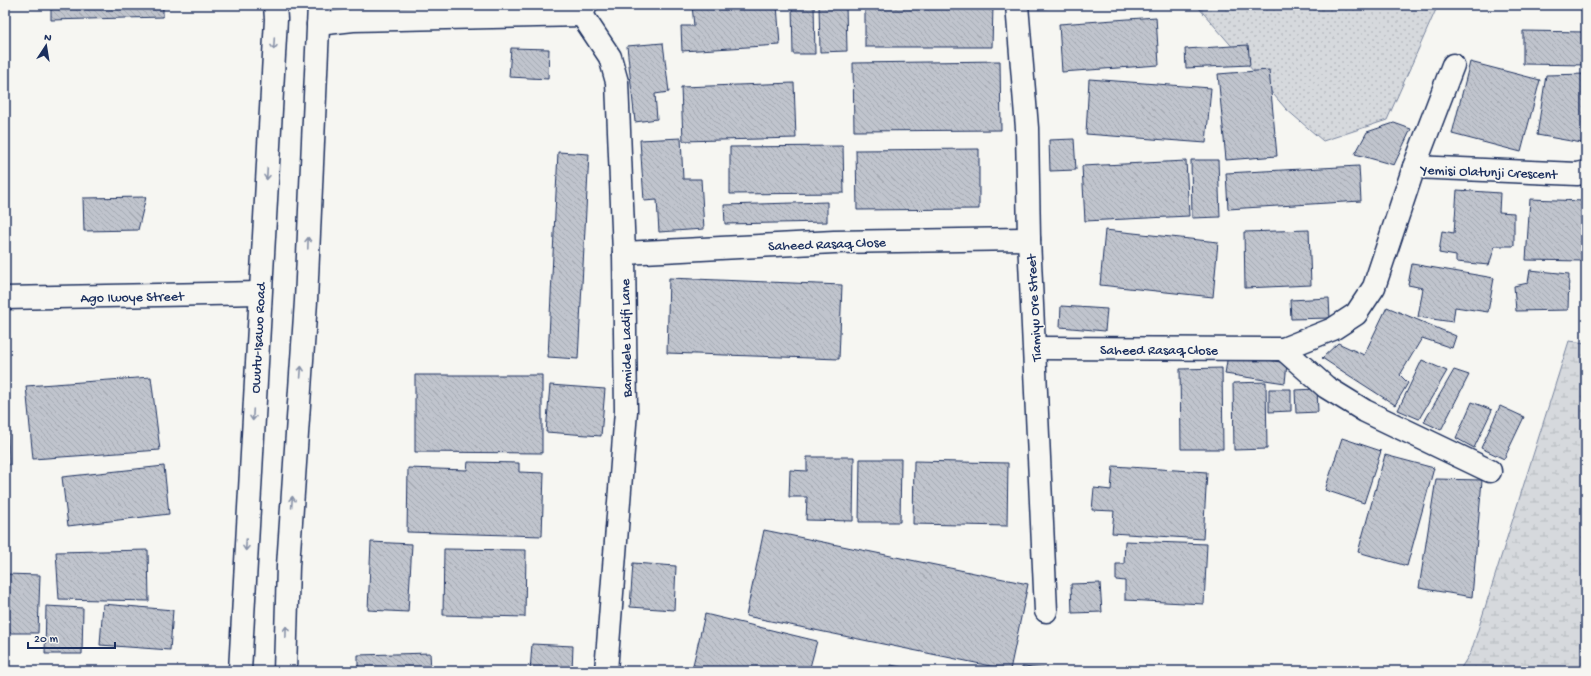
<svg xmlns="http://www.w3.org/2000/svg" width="1591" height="676" font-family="'Gochi Hand',sans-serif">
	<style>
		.green { fill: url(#green-dots); stroke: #78849e }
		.wetland { fill: url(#wetland-marsh); stroke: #78849e }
		.building { fill: url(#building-back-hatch); stroke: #1b2f5e }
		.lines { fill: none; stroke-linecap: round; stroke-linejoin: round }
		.street-casing { stroke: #1b2f5e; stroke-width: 25 }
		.secondary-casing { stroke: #1b2f5e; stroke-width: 25 }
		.street { stroke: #f6f6f2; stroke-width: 22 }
		.secondary { stroke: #f6f6f2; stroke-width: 22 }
		.oneway { stroke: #8892a8 }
		.labels { text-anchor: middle; stroke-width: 3; stroke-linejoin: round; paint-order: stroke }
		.street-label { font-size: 14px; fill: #1b2f5e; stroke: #f6f6f2 }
	</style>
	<defs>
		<pattern id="green-dots" width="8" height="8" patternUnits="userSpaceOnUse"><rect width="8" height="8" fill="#d6d9dd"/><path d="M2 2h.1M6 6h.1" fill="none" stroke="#b7bbc0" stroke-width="1.8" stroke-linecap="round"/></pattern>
		<pattern id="wetland-marsh" width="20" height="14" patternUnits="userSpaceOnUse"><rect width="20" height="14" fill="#d6d9dd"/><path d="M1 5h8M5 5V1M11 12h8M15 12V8" fill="none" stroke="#b7bbc0"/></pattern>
		<pattern id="building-back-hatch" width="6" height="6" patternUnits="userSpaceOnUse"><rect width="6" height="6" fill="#c0c4cd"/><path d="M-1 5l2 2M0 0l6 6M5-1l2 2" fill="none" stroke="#a4a9b2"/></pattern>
	</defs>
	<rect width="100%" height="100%" fill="#f6f6f2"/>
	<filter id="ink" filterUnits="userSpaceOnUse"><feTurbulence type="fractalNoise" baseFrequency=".025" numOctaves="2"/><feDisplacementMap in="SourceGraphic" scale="8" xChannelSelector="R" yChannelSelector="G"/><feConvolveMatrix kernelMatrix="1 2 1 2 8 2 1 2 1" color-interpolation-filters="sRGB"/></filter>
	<g filter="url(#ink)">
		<path class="green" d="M 1184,5 L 1438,5 L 1387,120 L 1323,141 L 1286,109 L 1198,7 Z"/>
		<path class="wetland" d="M 1569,341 L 1586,343 L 1586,671 L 1459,671 L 1471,652 Z"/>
		<g class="building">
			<path d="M 51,5 L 163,5 L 163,17 L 51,20 Z"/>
			<path d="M 692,5 L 777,5 L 780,45 L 682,51 L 681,26 L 694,26 Z"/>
			<path d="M 792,5 L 814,5 L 815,54 L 793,54 Z"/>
			<path d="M 819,5 L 846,5 L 847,51 L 820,52 Z"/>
			<path d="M 865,5 L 993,5 L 992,47 L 865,47 Z"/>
			<path d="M 1038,5 L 1067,5 L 1038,9 Z"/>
			<path d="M 1156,17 L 1159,65 L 1062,72 L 1059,24 Z"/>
			<path d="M 1523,31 L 1586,32 L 1586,65 L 1523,64 Z"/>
			<path d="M 663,43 L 669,92 L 655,94 L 657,119 L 635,122 L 627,46 Z"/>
			<path d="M 1248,45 L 1250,65 L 1186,68 L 1185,49 Z"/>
			<path d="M 511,48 L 549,49 L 548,79 L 509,77 Z"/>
			<path d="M 1000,61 L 1001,130 L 854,131 L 853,63 Z"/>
			<path d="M 1470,62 L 1540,80 L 1521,152 L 1452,134 Z"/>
			<path d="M 1269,70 L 1277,156 L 1226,160 L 1218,74 Z"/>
			<path d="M 1586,74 L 1586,139 L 1582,143 L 1537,135 L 1546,75 Z"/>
			<path d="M 1089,79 L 1211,88 L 1206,143 L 1086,134 Z"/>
			<path d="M 794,83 L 796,138 L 683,141 L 681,87 Z"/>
			<path d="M 1394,123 L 1411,129 L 1394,165 L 1355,154 L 1367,132 Z"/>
			<path d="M 681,138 L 683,179 L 701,179 L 704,229 L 659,232 L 657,200 L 644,201 L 640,140 Z"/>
			<path d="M 1074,139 L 1076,170 L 1050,171 L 1049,140 Z"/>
			<path d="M 843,146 L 844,193 L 730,194 L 730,147 Z"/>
			<path d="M 979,149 L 979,209 L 857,210 L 856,150 Z"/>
			<path d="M 558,152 L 589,154 L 578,359 L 548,357 Z"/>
			<path d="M 1191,160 L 1218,160 L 1220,217 L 1192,218 Z"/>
			<path d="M 1186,161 L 1189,216 L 1085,221 L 1082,166 Z"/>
			<path d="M 1359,166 L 1361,201 L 1228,209 L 1226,173 Z"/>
			<path d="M 1457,190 L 1500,193 L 1499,212 L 1514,213 L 1514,246 L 1495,246 L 1489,265 L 1456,262 L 1456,256 L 1439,253 L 1442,231 L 1454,233 Z"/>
			<path d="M 146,197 L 138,230 L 84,231 L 83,198 Z"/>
			<path d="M 1530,199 L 1583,201 L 1583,261 L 1526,260 Z"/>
			<path d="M 827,202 L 827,222 L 725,224 L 724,205 Z"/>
			<path d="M 1105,230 L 1218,242 L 1213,297 L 1100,285 Z"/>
			<path d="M 1309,230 L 1311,285 L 1245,288 L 1244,232 Z"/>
			<path d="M 1412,264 L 1494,278 L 1488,312 L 1455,307 L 1453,322 L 1418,317 L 1423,288 L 1408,285 Z"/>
			<path d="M 1530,270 L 1569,274 L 1568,310 L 1516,311 L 1514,286 L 1528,283 Z"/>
			<path d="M 669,278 L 842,285 L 839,359 L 667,353 Z"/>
			<path d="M 1329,298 L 1330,318 L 1291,319 L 1290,300 Z"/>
			<path d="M 1061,306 L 1107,309 L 1105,331 L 1060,327 Z"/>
			<path d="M 1387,307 L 1456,336 L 1452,348 L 1422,338 L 1400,375 L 1408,383 L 1395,405 L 1322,358 L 1338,343 L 1364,355 Z"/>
			<path d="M 1228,354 L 1287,363 L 1285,383 L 1225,374 Z"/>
			<path d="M 1422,360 L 1447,371 L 1419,419 L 1398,410 Z"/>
			<path d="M 1222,368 L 1223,449 L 1181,449 L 1180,369 Z"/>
			<path d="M 1454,370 L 1469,375 L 1441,430 L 1424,422 Z"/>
			<path d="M 415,375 L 542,375 L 542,453 L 415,452 Z"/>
			<path d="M 151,377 L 160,450 L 33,459 L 26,386 Z"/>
			<path d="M 1266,382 L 1267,449 L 1234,450 L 1233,383 Z"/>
			<path d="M 550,385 L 605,389 L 601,436 L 546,432 Z"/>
			<path d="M 1269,389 L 1291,389 L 1291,411 L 1269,412 Z"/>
			<path d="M 1317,389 L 1318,412 L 1296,413 L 1295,390 Z"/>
			<path d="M 1472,402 L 1492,410 L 1474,448 L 1456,438 Z"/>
			<path d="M 1500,406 L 1524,417 L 1504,459 L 1481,448 Z"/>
			<path d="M 5,430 L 8,430 L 9,465 L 5,465 Z"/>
			<path d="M 1342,438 L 1381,451 L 1364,503 L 1325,490 Z"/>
			<path d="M 1385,455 L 1434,468 L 1407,566 L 1358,552 Z"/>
			<path d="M 807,457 L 854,457 L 853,521 L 806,520 L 807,497 L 789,497 L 790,470 L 807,471 Z"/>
			<path d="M 860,459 L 901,459 L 900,522 L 859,522 Z"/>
			<path d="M 914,461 L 1008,463 L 1007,526 L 913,524 Z"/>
			<path d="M 468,462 L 519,463 L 519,472 L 544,473 L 542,536 L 407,532 L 408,468 L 467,470 Z"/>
			<path d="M 164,466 L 169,514 L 68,526 L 62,477 Z"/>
			<path d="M 1113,466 L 1207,472 L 1203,539 L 1112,533 L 1114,511 L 1092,510 L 1094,488 L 1111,490 Z"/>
			<path d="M 1436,479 L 1482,480 L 1472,597 L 1419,588 Z"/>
			<path d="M 764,530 L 1028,584 L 1010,670 L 746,616 Z"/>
			<path d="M 1125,541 L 1207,544 L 1204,604 L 1125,600 L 1125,581 L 1116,580 L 1116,564 L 1124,564 Z"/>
			<path d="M 371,542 L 412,544 L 408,612 L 368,610 Z"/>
			<path d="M 444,549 L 526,550 L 525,617 L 443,615 Z"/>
			<path d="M 148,550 L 149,601 L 59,599 L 56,552 Z"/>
			<path d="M 633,563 L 676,566 L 674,610 L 630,607 Z"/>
			<path d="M 5,574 L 40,575 L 38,633 L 5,633 Z"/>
			<path d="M 1100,583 L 1102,612 L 1072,613 L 1071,584 Z"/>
			<path d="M 103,604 L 173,610 L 170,650 L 100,645 Z"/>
			<path d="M 46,606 L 83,608 L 82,654 L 45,654 Z"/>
			<path d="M 705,614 L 817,641 L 809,671 L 720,671 L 693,665 Z"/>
			<path d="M 532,644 L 573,646 L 572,671 L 530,671 Z"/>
			<path d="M 430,653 L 431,671 L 358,671 L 358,655 Z"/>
			<path d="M 891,665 L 920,671 L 890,671 Z"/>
			<path d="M 1022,667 L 1047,669 L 1046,671 L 1022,671 Z"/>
		</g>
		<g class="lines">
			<defs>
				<g id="street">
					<path d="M 1017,5 L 1027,128 L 1029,239 L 1046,611"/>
					<path d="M 582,15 L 610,57 L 617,82 L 624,253 L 626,411 L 606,671"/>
					<path d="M 318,24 L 353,20 L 582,15 L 586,5"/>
					<path d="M 1414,167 L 1577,174 L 1586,172"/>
					<path d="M 624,253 L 834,242 L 1029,239"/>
					<path d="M 5,298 L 260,293"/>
					<path d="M 1035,348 L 1283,349 L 1333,329 L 1356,314 L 1374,287 L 1414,167 L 1453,65"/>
					<path d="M 1283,349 L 1326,387 L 1365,411 L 1490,471"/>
				</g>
				<g id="secondary">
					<path d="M 240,671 L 276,19 L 275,5"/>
					<path d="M 285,671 L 288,566 L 306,301 L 319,5"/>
				</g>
			</defs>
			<use href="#street" class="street-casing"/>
			<use href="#secondary" class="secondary-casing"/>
			<use href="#street" class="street"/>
			<use href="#secondary" class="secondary"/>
		</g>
		<defs><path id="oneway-shaft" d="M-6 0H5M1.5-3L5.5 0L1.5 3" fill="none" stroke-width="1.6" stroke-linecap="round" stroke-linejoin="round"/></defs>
		<g class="oneway">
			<use href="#oneway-shaft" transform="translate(274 44) rotate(93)"/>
			<use href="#oneway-shaft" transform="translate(267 174) rotate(93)"/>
			<use href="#oneway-shaft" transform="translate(308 243) rotate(-88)"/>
			<use href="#oneway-shaft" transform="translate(301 372) rotate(-86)"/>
			<use href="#oneway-shaft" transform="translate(253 415) rotate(93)"/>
			<use href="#oneway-shaft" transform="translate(292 502) rotate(-86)"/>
			<use href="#oneway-shaft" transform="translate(246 545) rotate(93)"/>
			<use href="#oneway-shaft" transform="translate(286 632) rotate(-89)"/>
		</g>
	</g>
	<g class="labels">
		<g class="street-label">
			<text transform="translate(1489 171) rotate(2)" y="5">Yemisi Olatunji Crescent</text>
			<text transform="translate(827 243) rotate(-2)" y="5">Saheed Rasaq Close</text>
			<text transform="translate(132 296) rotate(-1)" y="5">Ago Iwoye Street</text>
			<text transform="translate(1033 308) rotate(-93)" y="5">Tiamiyu Ore Street</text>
			<text transform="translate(257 338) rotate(-87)" y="5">Owutu-Isawo Road</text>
			<text transform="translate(625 338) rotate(-91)" y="5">Bamidele Ladifi Lane</text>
			<text x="1159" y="354">Saheed Rasaq Close</text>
		</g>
	</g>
	<rect width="1591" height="676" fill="none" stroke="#f6f6f2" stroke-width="20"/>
	<rect x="10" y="10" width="1571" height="656" fill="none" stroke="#1b2f5e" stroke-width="1.5" filter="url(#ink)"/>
	<g transform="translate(46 46) rotate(12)" stroke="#f6f6f2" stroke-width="3" paint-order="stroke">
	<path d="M0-3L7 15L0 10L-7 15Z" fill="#1b2f5e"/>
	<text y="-6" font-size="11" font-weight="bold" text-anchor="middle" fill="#1b2f5e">N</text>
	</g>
	<path d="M28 642v6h87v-6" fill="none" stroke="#1b2f5e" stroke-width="2"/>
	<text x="34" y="642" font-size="12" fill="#1b2f5e" stroke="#f6f6f2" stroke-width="3" paint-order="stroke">20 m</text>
</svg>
